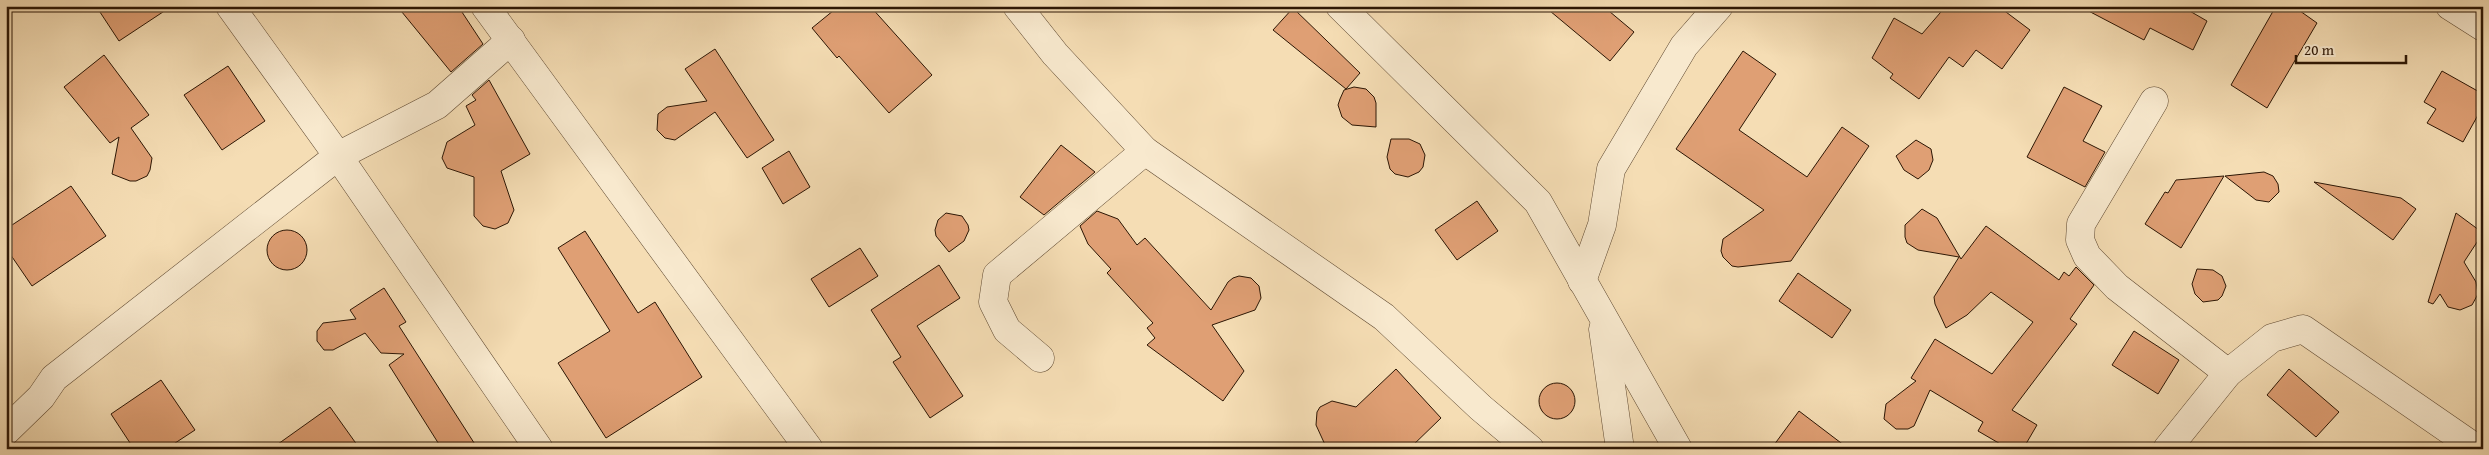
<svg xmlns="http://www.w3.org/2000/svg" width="2489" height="455" font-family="'Gentium Book Plus',serif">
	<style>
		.building { fill: #df9f74; stroke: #2c1604 }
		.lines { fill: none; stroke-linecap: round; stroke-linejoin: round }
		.minor-casing { stroke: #5e4830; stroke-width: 29 }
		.minor { stroke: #f8e9ce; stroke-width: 28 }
	</style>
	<rect width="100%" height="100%" fill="#f5ddb4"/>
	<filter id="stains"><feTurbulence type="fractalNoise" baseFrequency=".004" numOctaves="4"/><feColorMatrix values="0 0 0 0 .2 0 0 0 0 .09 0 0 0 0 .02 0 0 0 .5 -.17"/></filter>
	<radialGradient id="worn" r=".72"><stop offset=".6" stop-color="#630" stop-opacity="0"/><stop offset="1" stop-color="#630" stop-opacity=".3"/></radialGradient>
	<g class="building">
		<path d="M 96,6 L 172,6 L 119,41 Z"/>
		<path d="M 397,6 L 458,6 L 483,44 L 451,72 Z"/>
		<path d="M 839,6 L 870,6 L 932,75 L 889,113 L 839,56 L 837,58 L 812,28 Z"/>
		<path d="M 1544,6 L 1603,6 L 1634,32 L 1610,61 Z"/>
		<path d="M 1946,6 L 1998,6 L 2030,30 L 2002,69 L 1976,50 L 1963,67 L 1949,57 L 1919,99 L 1890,78 L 1893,74 L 1872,58 L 1894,18 L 1922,34 Z"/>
		<path d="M 2079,6 L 2181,6 L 2207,21 L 2193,50 L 2150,28 L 2144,40 Z"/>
		<path d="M 2276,6 L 2293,6 L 2317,23 L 2267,108 L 2231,85 Z"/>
		<path d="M 1293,8 L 1360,73 L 1346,89 L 1273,30 Z"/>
		<path d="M 715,49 L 774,140 L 747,158 L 715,112 L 675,140 L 665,138 L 657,130 L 658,114 L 667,107 L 707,101 L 685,69 Z"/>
		<path d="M 1743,51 L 1776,74 L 1739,130 L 1807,177 L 1842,127 L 1869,146 L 1791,261 L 1738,267 L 1732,266 L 1723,257 L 1721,251 L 1723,239 L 1764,210 L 1676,149 Z"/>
		<path d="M 104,55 L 149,115 L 131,128 L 152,158 L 150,170 L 147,176 L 136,181 L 130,181 L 112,174 L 119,137 L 110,143 L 64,87 Z"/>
		<path d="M 228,66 L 265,121 L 222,150 L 184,95 Z"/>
		<path d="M 2442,71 L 2483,94 L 2483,106 L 2463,142 L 2427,123 L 2436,109 L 2424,102 Z"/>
		<path d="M 489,80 L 530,154 L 501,171 L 514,210 L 508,223 L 495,229 L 483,226 L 474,216 L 474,177 L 447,168 L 442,158 L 447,142 L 475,125 L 466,106 L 476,100 L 472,95 Z"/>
		<path d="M 1354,87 L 1366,89 L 1374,97 L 1376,103 L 1376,127 L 1352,125 L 1342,117 L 1338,105 L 1340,99 L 1344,90 Z"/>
		<path d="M 2064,87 L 2102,106 L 2083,141 L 2105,152 L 2085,187 L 2027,157 Z"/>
		<path d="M 1391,139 L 1409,139 L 1420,144 L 1425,155 L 1423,167 L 1419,172 L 1408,177 L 1395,174 L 1390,169 L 1387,157 Z"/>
		<path d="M 1916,140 L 1931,149 L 1933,160 L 1929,170 L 1918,179 L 1904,170 L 1896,156 Z"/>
		<path d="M 1061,145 L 1095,172 L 1044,215 L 1020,197 Z"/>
		<path d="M 789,151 L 810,187 L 783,204 L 762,168 Z"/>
		<path d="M 2264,172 L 2273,176 L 2278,184 L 2279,192 L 2269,202 L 2256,200 L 2225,176 Z"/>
		<path d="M 2224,176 L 2181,248 L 2145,224 L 2165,192 L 2168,193 L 2176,180 Z"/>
		<path d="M 2314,182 L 2401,198 L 2416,209 L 2393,240 Z"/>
		<path d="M 71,186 L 106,236 L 32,286 L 6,248 L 6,229 Z"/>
		<path d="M 1477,201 L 1498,231 L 1457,260 L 1435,230 Z"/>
		<path d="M 1922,209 L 1937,218 L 1961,259 L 1986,226 L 2059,280 L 2064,272 L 2069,276 L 2076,267 L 2094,285 L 2070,319 L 2077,324 L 2012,410 L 2037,425 L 2023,449 L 2009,449 L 1978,431 L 1983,422 L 1930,390 L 1914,426 L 1908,429 L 1896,429 L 1884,419 L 1886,404 L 1916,381 L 1911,378 L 1935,339 L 1992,374 L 2033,322 L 1991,292 L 1967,315 L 1946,328 L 1935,304 L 1934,297 L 1959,257 L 1918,250 L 1907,243 L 1905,237 L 1905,225 Z"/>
		<path d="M 1097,211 L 1118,219 L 1137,245 L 1145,238 L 1211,310 L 1228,282 L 1233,278 L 1239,276 L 1251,278 L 1259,286 L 1261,298 L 1255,310 L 1212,325 L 1244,371 L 1223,401 L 1147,345 L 1155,338 L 1147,328 L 1153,323 L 1107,273 L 1111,269 L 1088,244 L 1080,226 Z"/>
		<path d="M 946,213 L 962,216 L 968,225 L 969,230 L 964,241 L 949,252 L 936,236 L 935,230 L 938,220 Z"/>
		<path d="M 2456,213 L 2483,233 L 2464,262 L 2476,282 L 2478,294 L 2472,305 L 2460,310 L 2448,307 L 2440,294 L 2433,304 L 2428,302 Z"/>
		<circle cx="287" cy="250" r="20"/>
		<path d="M 585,231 L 638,313 L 655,302 L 702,377 L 606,438 L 558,363 L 610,331 L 558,248 Z"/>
		<path d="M 860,248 L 878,276 L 829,307 L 811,279 Z"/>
		<path d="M 939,265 L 960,298 L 917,326 L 963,396 L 930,418 L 893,362 L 901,357 L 871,310 Z"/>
		<path d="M 2197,269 L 2213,270 L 2222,276 L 2226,286 L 2222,296 L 2218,300 L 2203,302 L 2195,294 L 2192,284 Z"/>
		<path d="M 1798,273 L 1851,310 L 1832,338 L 1779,301 Z"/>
		<path d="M 384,288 L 406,322 L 399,326 L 478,449 L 442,449 L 389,365 L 404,354 L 381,353 L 365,333 L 333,350 L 324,350 L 317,341 L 317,331 L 323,323 L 356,319 L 350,310 Z"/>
		<path d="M 2134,331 L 2179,360 L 2158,394 L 2112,365 Z"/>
		<path d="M 1396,369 L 1441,418 L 1409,449 L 1327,449 L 1316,425 L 1317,412 L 1320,407 L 1332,401 L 1356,407 Z"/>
		<path d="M 2289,369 L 2339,412 L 2316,437 L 2267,395 Z"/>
		<path d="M 161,380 L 195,430 L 166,449 L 134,449 L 111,414 Z"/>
		<circle cx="1557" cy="401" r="18"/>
		<path d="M 330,407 L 360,449 L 271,449 Z"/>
		<path d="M 1799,411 L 1849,449 L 1771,449 Z"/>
	</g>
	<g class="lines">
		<defs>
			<g id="minor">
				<path d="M 230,6 L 338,156 L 539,449"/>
				<path d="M 485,6 L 809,449"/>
				<path d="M 1017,6 L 1055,54 L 1145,151 L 1384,317 L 1481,408 L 1530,449"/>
				<path d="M 1340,6 L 1538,202 L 1678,449"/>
				<path d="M 2450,6 L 2483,27"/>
				<path d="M 2154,101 L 2081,224 L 2080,240 L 2087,256 L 2117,287 L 2228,373"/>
				<path d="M 1582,281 L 1602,225 L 1611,169 L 1684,46 L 1719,6"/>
				<path d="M 1603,329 L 1620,449"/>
				<path d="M 1040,358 L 1007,330 L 993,302 L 997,275 L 1145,151"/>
				<path d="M 6,431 L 41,397 L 54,378 L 338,156 L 437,105 L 511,40"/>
				<path d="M 2167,449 L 2228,373 L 2272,338 L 2303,329 L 2477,449"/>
			</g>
		</defs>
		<use href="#minor" class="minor-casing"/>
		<use href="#minor" class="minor"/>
	</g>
	<rect width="2489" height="455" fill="none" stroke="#f5ddb4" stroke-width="25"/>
	<rect x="8" y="8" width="2474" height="440" fill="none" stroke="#2c1604" stroke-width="2.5"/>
	<rect x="12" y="12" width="2464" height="430" fill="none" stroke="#2c1604"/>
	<path d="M2296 55v8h110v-8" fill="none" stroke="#2c1604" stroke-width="2.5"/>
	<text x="2304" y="55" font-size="15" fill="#2c1604" stroke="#f8e9ce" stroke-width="4" paint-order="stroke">20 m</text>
	<rect width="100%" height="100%" filter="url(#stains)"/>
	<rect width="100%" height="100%" fill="url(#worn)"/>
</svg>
